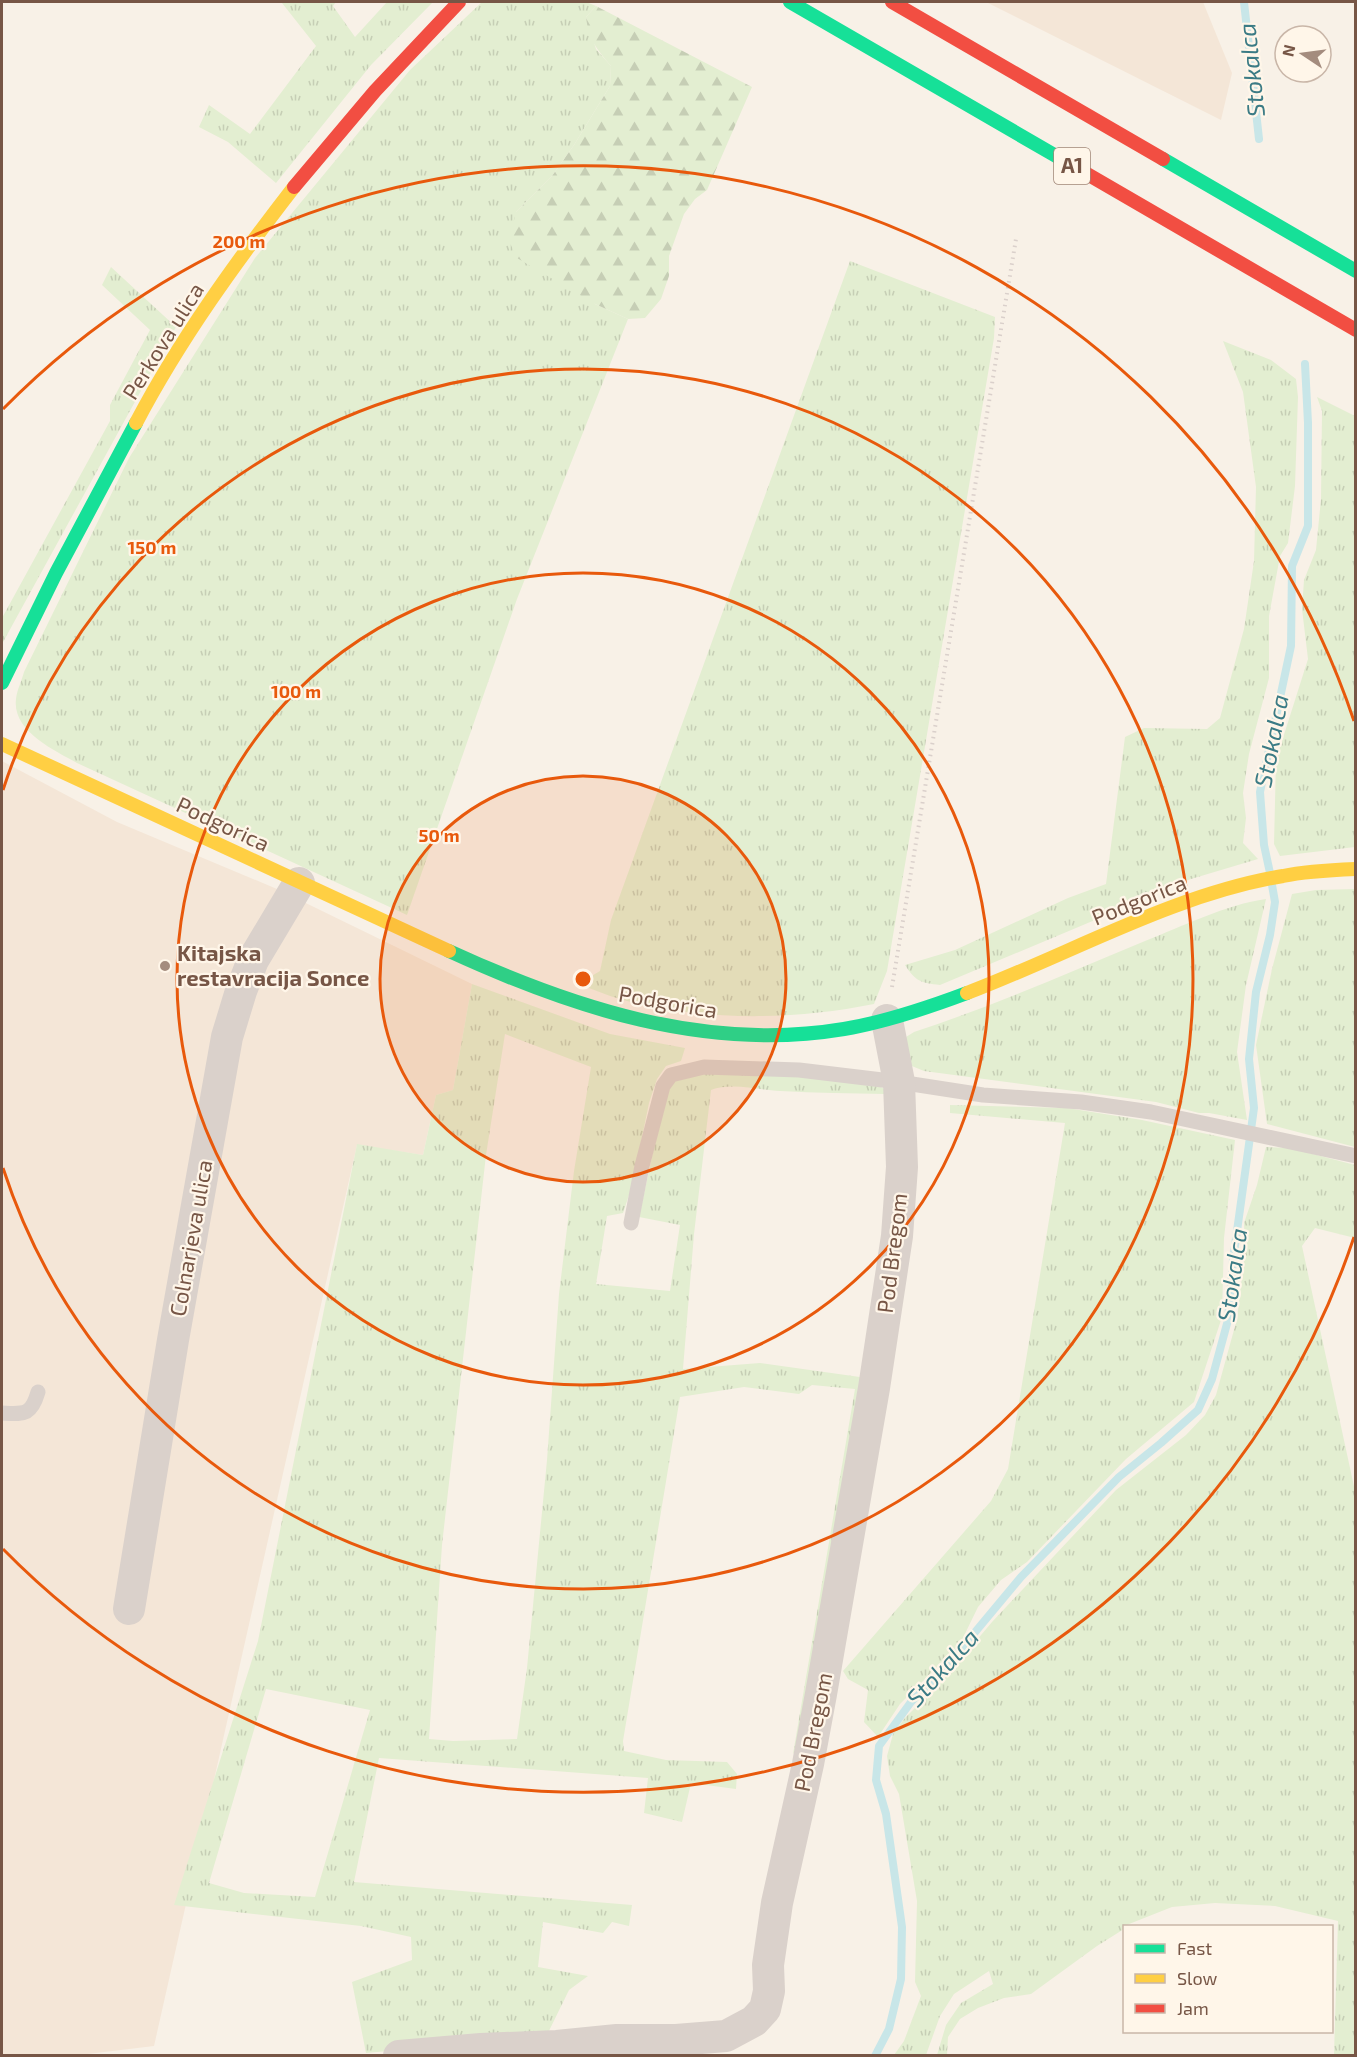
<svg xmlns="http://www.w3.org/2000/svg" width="1357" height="2057" font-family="'Exo 2',sans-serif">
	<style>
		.residential { fill: #f4e6d7 }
		.grass { fill: url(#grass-tufts); fill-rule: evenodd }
		.forest { fill: url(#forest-firs) }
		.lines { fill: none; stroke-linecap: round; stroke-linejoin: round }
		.stream { stroke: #c8e6e8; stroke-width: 8 }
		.path { stroke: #dad0cb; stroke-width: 4; stroke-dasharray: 1.5 4.5; stroke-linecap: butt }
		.lane { stroke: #dad1cb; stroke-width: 15 }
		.street { stroke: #dad1cb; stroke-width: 32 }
		.fast { stroke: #16e098; stroke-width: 14 }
		.slow { stroke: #ffcf43; stroke-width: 14 }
		.jam { stroke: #f24e42; stroke-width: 14 }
		.ring { fill: none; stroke: #e8590c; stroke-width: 3 }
		.poi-dot { fill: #a48c7e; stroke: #fff6e9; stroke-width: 2 }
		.labels { text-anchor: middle; stroke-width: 4.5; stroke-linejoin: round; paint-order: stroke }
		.shield { fill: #fff6e9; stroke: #a08677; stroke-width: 1.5 }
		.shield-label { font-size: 21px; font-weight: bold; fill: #775646 }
		.street-label { font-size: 22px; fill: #775646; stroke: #fff6e9 }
		.poi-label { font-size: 22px; font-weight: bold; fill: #775646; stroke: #fff6e9; text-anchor: start }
		.water-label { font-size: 24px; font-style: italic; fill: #3b7b85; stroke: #fff6e9 }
		.centre { fill: #e8590c; stroke: #fff6e9; stroke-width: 3 }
		.ring-label { font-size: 18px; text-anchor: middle; font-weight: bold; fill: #e8590c; stroke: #fff6e9; stroke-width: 4.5; stroke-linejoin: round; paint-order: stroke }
	</style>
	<defs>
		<pattern id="grass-tufts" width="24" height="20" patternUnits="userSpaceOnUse" patternTransform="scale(1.5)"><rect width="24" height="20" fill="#e3eed1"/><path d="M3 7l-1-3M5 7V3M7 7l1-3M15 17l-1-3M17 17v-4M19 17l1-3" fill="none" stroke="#c6ceb5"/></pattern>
		<pattern id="forest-firs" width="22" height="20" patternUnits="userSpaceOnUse" patternTransform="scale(1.5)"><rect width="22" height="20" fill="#e3eed1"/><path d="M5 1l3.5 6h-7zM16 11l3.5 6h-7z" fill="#c6ceb5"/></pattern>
	</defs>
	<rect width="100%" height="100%" fill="#f8f1e7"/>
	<g class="residential">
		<path d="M 986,2 L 1203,2 L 1232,73 L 1221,120 Z"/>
		<path d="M 2,761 L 117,822 L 277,889 L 472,984 L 453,1090 L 436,1095 L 423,1155 L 357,1145 L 154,2046 L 71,2056 L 2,2055 Z"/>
	</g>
	<g class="grass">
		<path d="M 283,2 L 336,2 L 333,6 L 355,37 L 387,2 L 433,2 L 371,65 L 276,183 L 228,142 L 199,127 L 209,105 L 250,134 L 316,46 L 282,3 Z"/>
		<path d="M 482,2 L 586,2 L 596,6 L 586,17 L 596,49 L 611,66 L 610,86 L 574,145 L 552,176 L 516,212 L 595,304 L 628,319 L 517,599 L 407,915 L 77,763 C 54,750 12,731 16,699 C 17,690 22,680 24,672 L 129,458 L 255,258 L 410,70 Z"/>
		<path d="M 850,261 L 995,317 L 994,338 L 887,971 L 874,1004 C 795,1020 709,1021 631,1002 C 613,998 595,990 578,984 L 600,971 L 611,920 Z"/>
		<path d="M 111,267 L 176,327 L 2,644 L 2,618 L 110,421 L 110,405 L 150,330 L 102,285 Z"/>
		<path d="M 1223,341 L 1271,360 L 1296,379 L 1298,397 L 1295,486 L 1288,543 L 1280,556 L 1269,616 L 1269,678 L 1249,754 L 1243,793 L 1246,818 L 1243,843 L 1258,859 L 1191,879 L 1123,905 L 1095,920 L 940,985 C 921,983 915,981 905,965 L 955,950 L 1068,898 L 1106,884 L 1125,737 L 1144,728 L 1207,729 L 1220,718 L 1244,629 L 1254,561 L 1256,487 L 1243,392 Z"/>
		<path d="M 1317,397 L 1355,416 L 1355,847 L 1280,856 L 1274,844 L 1276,760 L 1308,659 L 1302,609 L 1304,580 L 1316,550 L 1321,499 L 1322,411 Z"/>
		<path d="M 1355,889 L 1356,889 L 1355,1147 L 1267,1124 L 1256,1045 L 1272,969 L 1292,894 L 1316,890 Z"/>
		<path d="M 1266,899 L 1246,985 L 1237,1052 L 1247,1120 L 1209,1113 L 1199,1113 L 1156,1102 L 924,1071 L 907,1064 L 906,1037 L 914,1032 C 993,1006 1068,973 1145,941 C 1181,927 1227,904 1266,899 Z"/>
		<path d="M 472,984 L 610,1034 L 685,1048 L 681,1061 L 666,1066 L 657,1079 L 649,1103 L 632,1186 L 623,1213 L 607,1216 L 596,1284 L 670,1291 L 680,1225 L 639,1217 L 667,1087 L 678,1077 L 704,1072 L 816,1076 L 874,1084 L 885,1089 L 886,1094 C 851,1093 815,1093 780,1091 C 758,1090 732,1082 711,1090 L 694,1234 L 683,1369 L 760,1363 L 867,1378 L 803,1736 L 793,1754 L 855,1389 L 812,1385 L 799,1394 L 744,1387 L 680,1397 L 623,1741 L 624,1751 L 666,1760 L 727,1762 L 737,1774 L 736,1789 L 691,1783 L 682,1822 L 644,1813 L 648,1778 L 379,1758 L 354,1882 L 632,1905 L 629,1926 L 612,1922 L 603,1933 L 543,1922 L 538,1967 L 588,1976 L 569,1990 L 546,2037 L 366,2053 L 352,1982 L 412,1960 L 411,1937 L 361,1926 L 174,1905 L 258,1641 L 357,1144 L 423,1155 L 436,1095 L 453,1090 ZM 505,1034 L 591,1067 L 574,1171 L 559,1294 L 547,1460 L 527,1668 L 517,1739 L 453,1741 L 429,1739 L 442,1545 L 486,1155 ZM 266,1689 L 370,1710 L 315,1897 L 244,1893 L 209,1883 Z"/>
		<path d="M 950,1105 L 1067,1108 L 1142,1120 L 1235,1140 L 1224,1238 L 1222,1317 L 1194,1402 L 1126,1459 L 1027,1562 L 1001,1580 L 978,1607 L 960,1644 L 900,1704 L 878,1737 L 864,1722 L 868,1690 L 848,1679 L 843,1671 L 991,1501 L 1008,1469 L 1065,1123 L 950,1113 Z"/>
		<path d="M 1266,1147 L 1290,1148 L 1355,1165 L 1355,1238 L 1315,1228 L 1302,1246 L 1355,1491 L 1355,2055 L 1334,2055 L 1338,1921 L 1275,1906 L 1215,1903 L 1172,1907 L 1124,1926 L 1124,1929 L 1097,1946 L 1031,1994 L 1004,1998 L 978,2008 L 960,2019 L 948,2037 L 947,2055 L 937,2055 L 946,2025 L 961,2003 L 993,1984 L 989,1971 L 954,1994 L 940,2016 L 926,2055 L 894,2055 L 904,2041 L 921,1996 L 915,1982 L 917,1901 L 899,1794 L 890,1776 L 887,1756 L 893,1734 L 904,1719 L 944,1679 L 992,1622 L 1116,1490 L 1186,1435 L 1205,1415 L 1216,1395 L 1237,1319 L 1245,1250 L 1244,1223 L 1257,1185 Z"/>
	</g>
	<path class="forest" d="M 596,6 L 752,87 L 707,190 L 695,199 L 684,214 L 669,256 L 669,276 L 661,299 L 645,318 L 628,319 L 595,304 L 517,258 L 509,241 L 516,212 L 552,176 L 574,145 L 610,86 L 611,66 C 596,48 589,40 586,17 Z"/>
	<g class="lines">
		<g class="stream">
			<path d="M 1244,2 L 1259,139"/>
			<path d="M 1270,873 L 1264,845 L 1260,792 L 1291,646 L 1292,566 L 1308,526 L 1308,423 L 1305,364"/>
			<path d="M 875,2056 L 889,2029 L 901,1979 L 902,1927 L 886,1814 L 876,1780 L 879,1746 L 911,1702 L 946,1667 L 1021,1577 L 1119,1477 L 1161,1443 L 1198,1410 L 1212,1379 L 1228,1320 L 1233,1260 L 1254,1108 L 1249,1059 L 1256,992 L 1270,935 L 1275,902 L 1272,885"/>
		</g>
		<path class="path" d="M 892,987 L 1016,239"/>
		<g class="lane">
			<path d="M 631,1223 L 642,1166 L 663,1086 L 671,1075 L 704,1067 L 799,1070 L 899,1082 L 983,1095 L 1081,1102 L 1151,1112 L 1356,1156"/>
			<path d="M 2,1413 C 24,1414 31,1416 38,1392"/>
		</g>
		<g class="street">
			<path d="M 129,1609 L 173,1340 L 227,1037 L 241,991 L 253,960 L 299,883"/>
			<path d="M 399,2056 L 481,2049 L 557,2046 L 617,2040 L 676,2040 L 726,2036 L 754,2021 L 765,2009 L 769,1991 L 768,1965 L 777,1903 L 808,1764 L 821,1694 L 874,1388 L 897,1236 L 902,1167 L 899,1082 L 887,1020"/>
		</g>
		<g class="fast">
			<path d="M 790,2 L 1063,160"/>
			<path d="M 1163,159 L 1356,271"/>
			<path d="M 2,683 L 56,573 L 136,423"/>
			<path d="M 449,951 C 573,1008 706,1052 844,1029 C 886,1022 927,1008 967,993"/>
		</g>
		<g class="slow">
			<path d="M 136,423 C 180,339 236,262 294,187"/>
			<path d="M 2,744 L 449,951"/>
			<path d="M 967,993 C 1070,954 1174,894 1283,876 C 1307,871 1332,870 1356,869"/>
		</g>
		<g class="jam">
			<path d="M 892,2 L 1163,159"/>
			<path d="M 1063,160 L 1356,330"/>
			<path d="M 294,187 L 375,91 L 459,2"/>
		</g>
	</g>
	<circle cx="583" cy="979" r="203" fill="#e8590c" fill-opacity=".12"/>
	<g class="ring">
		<circle cx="583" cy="979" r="203"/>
		<circle cx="583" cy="979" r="406"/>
		<path d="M3 790A610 610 0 1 1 3 1168"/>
		<path d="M1354 1237A813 813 0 0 1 3 1549M3 409A813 813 0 0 1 1354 721"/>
	</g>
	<circle class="poi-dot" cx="165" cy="966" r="6"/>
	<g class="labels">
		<rect class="shield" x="1054" y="148" width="36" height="36" rx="4.5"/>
		<g class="shield-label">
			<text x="1072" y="173">A1</text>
		</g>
		<g class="street-label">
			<text transform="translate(163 341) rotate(-58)" y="8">Perkova ulica</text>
			<text transform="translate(223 824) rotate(25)" y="8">Podgorica</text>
			<text transform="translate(1139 900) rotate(-22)" y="8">Podgorica</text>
			<text transform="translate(668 1002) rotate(10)" y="8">Podgorica</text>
			<text transform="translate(191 1238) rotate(-80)" y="8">Colnarjeva ulica</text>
			<text transform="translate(892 1253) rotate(-83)" y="8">Pod Bregom</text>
			<text transform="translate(813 1732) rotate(-79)" y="8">Pod Bregom</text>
		</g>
		<g class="poi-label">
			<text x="177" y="961">Kitajska<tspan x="177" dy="25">restavracija Sonce</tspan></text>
		</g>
		<g class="water-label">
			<text transform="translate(1252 70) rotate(-96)" y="8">Stokalca</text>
			<text transform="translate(1272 741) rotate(-79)" y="8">Stokalca</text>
			<text transform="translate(1233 1275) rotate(-82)" y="8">Stokalca</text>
			<text transform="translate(943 1668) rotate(-48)" y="8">Stokalca</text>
		</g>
	</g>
	<circle cx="583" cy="979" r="9" class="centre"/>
	<g class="ring-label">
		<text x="239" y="248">200 m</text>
		<text x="152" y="554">150 m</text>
		<text x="296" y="698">100 m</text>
		<text x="439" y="842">50 m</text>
	</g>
	<rect width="1357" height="2057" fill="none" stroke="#775646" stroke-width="6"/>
	<rect x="1123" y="1925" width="210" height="108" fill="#fff6e9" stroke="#c9b6a8" stroke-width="1.5"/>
	<rect x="1135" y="1944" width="30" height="9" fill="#16e098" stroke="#c9b6a8" stroke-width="1.5"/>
	<text x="1177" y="1955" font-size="18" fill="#775646">Fast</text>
	<rect x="1135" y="1974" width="30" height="9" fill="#ffcf43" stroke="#c9b6a8" stroke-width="1.5"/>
	<text x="1177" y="1985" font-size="18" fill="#775646">Slow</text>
	<rect x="1135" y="2004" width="30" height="9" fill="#f24e42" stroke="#c9b6a8" stroke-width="1.5"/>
	<text x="1177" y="2015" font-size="18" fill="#775646">Jam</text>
	<g transform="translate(1303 54) rotate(283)"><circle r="28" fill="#fff6e9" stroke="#c9b6a8" stroke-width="1.5"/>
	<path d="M0-4.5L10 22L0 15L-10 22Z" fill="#a48c7e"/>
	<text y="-9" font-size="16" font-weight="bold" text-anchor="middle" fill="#775646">N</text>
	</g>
</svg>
